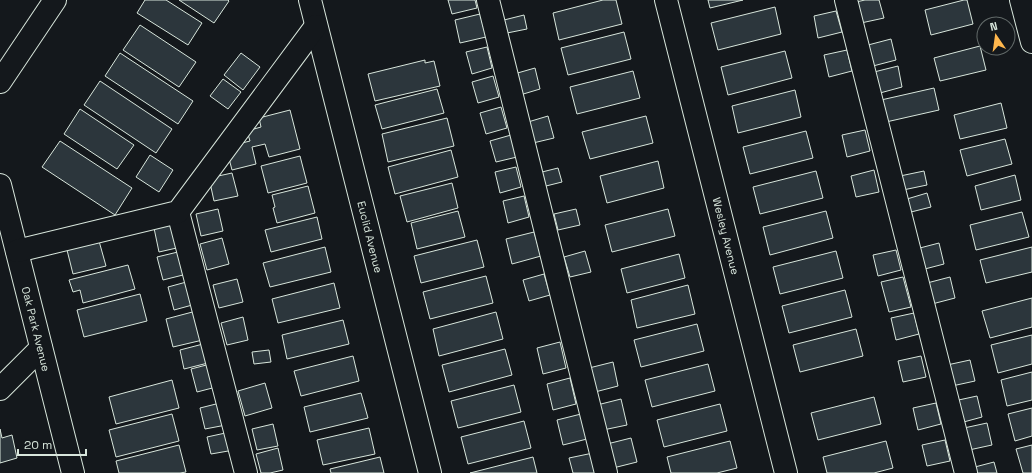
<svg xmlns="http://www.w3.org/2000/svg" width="1032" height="473" font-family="'Space Grotesk',sans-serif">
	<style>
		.building { fill: #2c363c; stroke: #d8e6dc }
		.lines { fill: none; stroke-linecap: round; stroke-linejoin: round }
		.minor-casing { stroke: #d8e6dc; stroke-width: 24 }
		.minor { stroke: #14181c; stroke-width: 22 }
		.labels { text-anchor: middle; stroke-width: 3; stroke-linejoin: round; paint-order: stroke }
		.street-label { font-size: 11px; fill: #d8e6dc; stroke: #14181c }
	</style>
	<rect width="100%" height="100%" fill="#14181c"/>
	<g class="building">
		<path d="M 145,0 L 166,0 L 202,23 L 188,45 L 137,13 Z"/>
		<path d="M 179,0 L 228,0 L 229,1 L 214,23 Z"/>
		<path d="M 448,0 L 475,0 L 477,8 L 452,14 Z"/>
		<path d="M 603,0 L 616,0 L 622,24 L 559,40 L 553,13 Z"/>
		<path d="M 708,0 L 743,0 L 710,8 Z"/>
		<path d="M 865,0 L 879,0 L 884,18 L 861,23 L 856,2 Z"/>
		<path d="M 964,0 L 967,0 L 973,24 L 931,35 L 925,10 Z"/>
		<path d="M 775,7 L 781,34 L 718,50 L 711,23 Z"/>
		<path d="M 836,11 L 842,32 L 818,38 L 814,16 Z"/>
		<path d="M 480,14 L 486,37 L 460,43 L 455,20 Z"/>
		<path d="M 524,15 L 527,29 L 507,33 L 504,20 Z"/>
		<path d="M 140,25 L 196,62 L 179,87 L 123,50 Z"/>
		<path d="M 624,32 L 631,59 L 568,75 L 561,48 Z"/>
		<path d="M 891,39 L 896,60 L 873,66 L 868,45 Z"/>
		<path d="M 980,46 L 986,70 L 940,81 L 934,58 Z"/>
		<path d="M 487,47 L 492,68 L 472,74 L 466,52 Z"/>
		<path d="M 847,50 L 852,71 L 829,77 L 824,55 Z"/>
		<path d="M 785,51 L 792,78 L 728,95 L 721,67 Z"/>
		<path d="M 120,53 L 193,101 L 178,124 L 105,76 Z"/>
		<path d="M 241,53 L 260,67 L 243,90 L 224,75 Z"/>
		<path d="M 425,60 L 425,63 L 434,61 L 440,86 L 375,101 L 368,74 Z"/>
		<path d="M 898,66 L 902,87 L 880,93 L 874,72 Z"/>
		<path d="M 535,68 L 540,89 L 520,95 L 514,74 Z"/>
		<path d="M 633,71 L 640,98 L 577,114 L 570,87 Z"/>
		<path d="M 493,76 L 499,97 L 478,103 L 472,82 Z"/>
		<path d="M 223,79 L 241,92 L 228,109 L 210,96 Z"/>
		<path d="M 100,81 L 172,129 L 156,153 L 84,105 Z"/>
		<path d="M 934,88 L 939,110 L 886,122 L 881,100 Z"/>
		<path d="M 437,89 L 444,113 L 382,129 L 375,105 Z"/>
		<path d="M 795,90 L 801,117 L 738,133 L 732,106 Z"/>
		<path d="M 1001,103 L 1007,128 L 960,139 L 954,115 Z"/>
		<path d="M 501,107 L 507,128 L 486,134 L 480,113 Z"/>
		<path d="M 80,109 L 134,145 L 117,169 L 64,134 Z"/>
		<path d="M 290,110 L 300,149 L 269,157 L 265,144 L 252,147 L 256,164 L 232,170 L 226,147 L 250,141 L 247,131 L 261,127 L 259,118 Z"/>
		<path d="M 548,116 L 554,138 L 533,143 L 528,122 Z"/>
		<path d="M 646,116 L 653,143 L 590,159 L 582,132 Z"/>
		<path d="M 447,118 L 454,146 L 388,162 L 382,134 Z"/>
		<path d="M 865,130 L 870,151 L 847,157 L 842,135 Z"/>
		<path d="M 806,131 L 813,158 L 750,174 L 743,147 Z"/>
		<path d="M 511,135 L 517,157 L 496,162 L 490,141 Z"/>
		<path d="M 1005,139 L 1012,164 L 967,176 L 960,150 Z"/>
		<path d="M 60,141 L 132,188 L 115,215 L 42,167 Z"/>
		<path d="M 451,150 L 458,177 L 395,194 L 388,167 Z"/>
		<path d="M 150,155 L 173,170 L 159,192 L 136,177 Z"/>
		<path d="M 300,156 L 307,183 L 268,193 L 261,166 Z"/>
		<path d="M 658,161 L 664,188 L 607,203 L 600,176 Z"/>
		<path d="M 516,167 L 521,187 L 500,193 L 495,172 Z"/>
		<path d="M 558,168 L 562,182 L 542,187 L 538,173 Z"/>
		<path d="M 874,170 L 879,192 L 856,197 L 851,176 Z"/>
		<path d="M 816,171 L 823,198 L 760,214 L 753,187 Z"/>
		<path d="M 924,171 L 927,185 L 903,190 L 900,176 Z"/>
		<path d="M 232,173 L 238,196 L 214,201 L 209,178 Z"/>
		<path d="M 1015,175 L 1021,200 L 981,210 L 975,186 Z"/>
		<path d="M 452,183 L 458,208 L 407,222 L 400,196 Z"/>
		<path d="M 308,186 L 315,213 L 277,223 L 273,208 L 275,207 L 272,195 Z"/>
		<path d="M 927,193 L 931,207 L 911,212 L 907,199 Z"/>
		<path d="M 524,196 L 529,217 L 508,223 L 503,201 Z"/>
		<path d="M 218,209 L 223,231 L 201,236 L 196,214 Z"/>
		<path d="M 576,209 L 580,225 L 558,230 L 554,214 Z"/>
		<path d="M 668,209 L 675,236 L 612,252 L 605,225 Z"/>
		<path d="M 458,211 L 465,237 L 417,249 L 411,223 Z"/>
		<path d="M 826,211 L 833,238 L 770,255 L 763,227 Z"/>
		<path d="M 1022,212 L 1029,237 L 976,250 L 970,225 Z"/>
		<path d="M 317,217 L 322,239 L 271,252 L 265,230 Z"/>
		<path d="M 176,223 L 181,247 L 159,252 L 154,228 Z"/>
		<path d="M 534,232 L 541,256 L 512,264 L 506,239 Z"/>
		<path d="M 222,238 L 229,264 L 207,270 L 200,244 Z"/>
		<path d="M 477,240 L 484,267 L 421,283 L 414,256 Z"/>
		<path d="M 99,241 L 106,266 L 73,274 L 67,250 Z"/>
		<path d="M 939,243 L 944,264 L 921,270 L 916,249 Z"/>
		<path d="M 325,247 L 331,272 L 270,287 L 263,263 Z"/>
		<path d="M 1032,247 L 1032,272 L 986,283 L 980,260 Z"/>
		<path d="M 896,250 L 901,270 L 878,276 L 873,255 Z"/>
		<path d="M 182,251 L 187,274 L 163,280 L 157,257 Z"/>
		<path d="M 585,251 L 591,272 L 570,277 L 564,257 Z"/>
		<path d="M 836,251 L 843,278 L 780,294 L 773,267 Z"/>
		<path d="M 679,254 L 685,278 L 627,293 L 621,269 Z"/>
		<path d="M 128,265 L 135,289 L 83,303 L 80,290 L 73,292 L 69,280 Z"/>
		<path d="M 544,274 L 550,295 L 529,301 L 523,280 Z"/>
		<path d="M 486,276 L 493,303 L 430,319 L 423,292 Z"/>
		<path d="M 903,277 L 911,307 L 889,312 L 881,282 Z"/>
		<path d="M 950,277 L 955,298 L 932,304 L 927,283 Z"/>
		<path d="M 237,279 L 243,302 L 219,308 L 213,285 Z"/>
		<path d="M 190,281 L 196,304 L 174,310 L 168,287 Z"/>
		<path d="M 334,283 L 340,308 L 278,323 L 272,299 Z"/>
		<path d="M 688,285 L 695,314 L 637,328 L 631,300 Z"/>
		<path d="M 845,290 L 852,317 L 789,333 L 782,306 Z"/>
		<path d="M 140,294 L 147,321 L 84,337 L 77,310 Z"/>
		<path d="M 1032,298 L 1032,327 L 990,338 L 982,311 Z"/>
		<path d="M 200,310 L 207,339 L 173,347 L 166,319 Z"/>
		<path d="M 496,312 L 503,339 L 439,356 L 433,329 Z"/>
		<path d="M 914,313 L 919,334 L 896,340 L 891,318 Z"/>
		<path d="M 243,317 L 248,340 L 227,345 L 221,323 Z"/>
		<path d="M 343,320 L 349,344 L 287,359 L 282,335 Z"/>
		<path d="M 697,324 L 704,351 L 641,367 L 634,340 Z"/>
		<path d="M 856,329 L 863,356 L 800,372 L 793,345 Z"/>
		<path d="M 1032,335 L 1032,364 L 998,373 L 991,345 Z"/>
		<path d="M 560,342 L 566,368 L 543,374 L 537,348 Z"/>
		<path d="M 203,344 L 208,363 L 184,369 L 180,350 Z"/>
		<path d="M 505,349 L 512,375 L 449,392 L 442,365 Z"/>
		<path d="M 269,350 L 271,362 L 254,364 L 252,352 Z"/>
		<path d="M 353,356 L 359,381 L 301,396 L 294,371 Z"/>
		<path d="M 921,356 L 926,377 L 903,382 L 898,361 Z"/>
		<path d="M 970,360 L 975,381 L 952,386 L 947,365 Z"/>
		<path d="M 613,362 L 618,386 L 595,392 L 589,368 Z"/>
		<path d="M 214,363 L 220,386 L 197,392 L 191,369 Z"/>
		<path d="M 708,364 L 715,391 L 652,407 L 645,380 Z"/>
		<path d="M 1032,372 L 1032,400 L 1007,406 L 1001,380 Z"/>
		<path d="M 570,378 L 576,404 L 553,410 L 547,384 Z"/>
		<path d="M 172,380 L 179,408 L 116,424 L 109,397 Z"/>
		<path d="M 265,383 L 272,408 L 245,416 L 238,391 Z"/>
		<path d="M 514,385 L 521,412 L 458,428 L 451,401 Z"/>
		<path d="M 361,393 L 368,418 L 310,432 L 304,407 Z"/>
		<path d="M 977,396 L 982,417 L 960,423 L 954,401 Z"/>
		<path d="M 874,397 L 881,424 L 818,440 L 811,413 Z"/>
		<path d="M 621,399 L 627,425 L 603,430 L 597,405 Z"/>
		<path d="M 220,403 L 226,425 L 205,429 L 200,408 Z"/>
		<path d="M 936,403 L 941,424 L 918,430 L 913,408 Z"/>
		<path d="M 720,404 L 727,431 L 664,447 L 657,420 Z"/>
		<path d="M 1032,408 L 1032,436 L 1015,441 L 1008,414 Z"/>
		<path d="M 172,414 L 179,441 L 116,457 L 109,430 Z"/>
		<path d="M 581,414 L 587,439 L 563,445 L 557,420 Z"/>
		<path d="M 524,421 L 531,448 L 468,464 L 461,437 Z"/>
		<path d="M 987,423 L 992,445 L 969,450 L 964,428 Z"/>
		<path d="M 273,424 L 278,446 L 257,450 L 252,429 Z"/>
		<path d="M 369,428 L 375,454 L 323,465 L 317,440 Z"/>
		<path d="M 0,429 L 2,438 L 12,435 L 17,458 L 0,463 Z"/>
		<path d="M 230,432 L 234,450 L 211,454 L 207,437 Z"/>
		<path d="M 631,438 L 637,462 L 613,468 L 607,444 Z"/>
		<path d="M 945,440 L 950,461 L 927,466 L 922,445 Z"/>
		<path d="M 730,441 L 737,468 L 717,473 L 671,473 L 667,457 Z"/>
		<path d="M 886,441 L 893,468 L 874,473 L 827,473 L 823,457 Z"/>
		<path d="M 179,445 L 186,472 L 180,473 L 119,473 L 116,461 Z"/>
		<path d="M 1032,445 L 1032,473 L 1023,473 L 1016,449 Z"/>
		<path d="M 278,448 L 283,470 L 270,473 L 261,473 L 256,454 Z"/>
		<path d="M 593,453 L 598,473 L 573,473 L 569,458 Z"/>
		<path d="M 380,457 L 384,473 L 331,473 L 330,469 Z"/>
		<path d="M 533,457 L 537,473 L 470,473 Z"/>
		<path d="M 994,462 L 997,473 L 973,473 L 971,468 Z"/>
	</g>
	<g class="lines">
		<defs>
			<g id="minor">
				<path d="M 310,0 L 430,473"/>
				<path d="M 488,0 L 606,473"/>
				<path d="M 666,0 L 786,473"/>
				<path d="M 846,0 L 966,473"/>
				<path d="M 1021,0 L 1032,42"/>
				<path d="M 0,82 L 55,0"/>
				<path d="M 0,185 L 73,473"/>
				<path d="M 178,212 L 246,473"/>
				<path d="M 17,251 L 178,212 L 316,26"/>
				<path d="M 0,389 L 41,348"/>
			</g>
		</defs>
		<use href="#minor" class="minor-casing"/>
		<use href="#minor" class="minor"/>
	</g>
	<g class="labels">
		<g class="street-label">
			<text transform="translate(726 236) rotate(76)" y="4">Wesley Avenue</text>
			<text transform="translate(370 237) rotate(76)" y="4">Euclid Avenue</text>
			<text transform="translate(36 329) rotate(76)" y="4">Oak Park Avenue</text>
		</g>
	</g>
	<g transform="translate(996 36) rotate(347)"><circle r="19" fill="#14181c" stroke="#626a69"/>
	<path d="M0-3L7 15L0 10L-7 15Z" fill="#ffb74d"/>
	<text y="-6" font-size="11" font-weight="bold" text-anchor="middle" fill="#d8e6dc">N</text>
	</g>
	<path d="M18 449v6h68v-6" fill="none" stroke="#d8e6dc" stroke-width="2"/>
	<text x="24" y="449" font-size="12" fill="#d8e6dc" stroke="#14181c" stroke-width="3" paint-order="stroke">20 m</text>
</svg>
